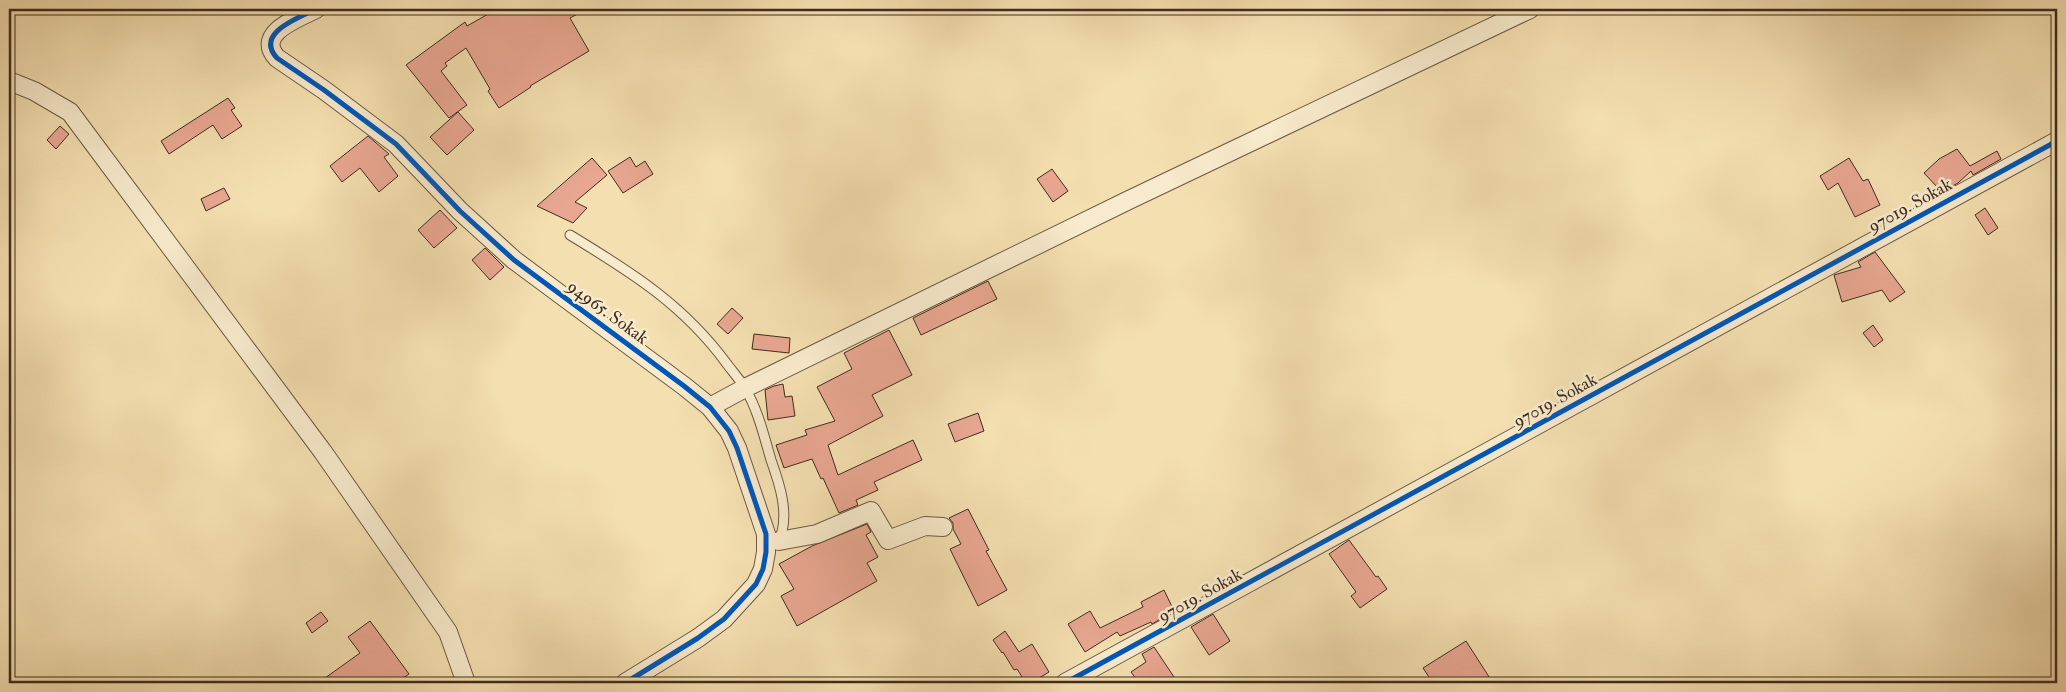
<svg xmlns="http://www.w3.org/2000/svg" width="2066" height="692" font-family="'IM FELL Double Pica',serif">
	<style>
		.building { fill: #e9a791; stroke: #402c1f }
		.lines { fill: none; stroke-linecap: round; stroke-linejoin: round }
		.lane-casing { stroke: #6d5943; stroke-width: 11 }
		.street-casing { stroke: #6d5943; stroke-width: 20 }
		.lane { stroke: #f8eacc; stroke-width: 9 }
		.street { stroke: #f8eacc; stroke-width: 18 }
		.cycleway-casing { stroke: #f8eacc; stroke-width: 8 }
		.cycleway { stroke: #0057b8; stroke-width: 5 }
		.labels { text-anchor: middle; stroke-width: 5; stroke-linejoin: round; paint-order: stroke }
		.street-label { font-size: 18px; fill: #402c1f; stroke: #f8eacc }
	</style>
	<rect width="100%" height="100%" fill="#f4dfb0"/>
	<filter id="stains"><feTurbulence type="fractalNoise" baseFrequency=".004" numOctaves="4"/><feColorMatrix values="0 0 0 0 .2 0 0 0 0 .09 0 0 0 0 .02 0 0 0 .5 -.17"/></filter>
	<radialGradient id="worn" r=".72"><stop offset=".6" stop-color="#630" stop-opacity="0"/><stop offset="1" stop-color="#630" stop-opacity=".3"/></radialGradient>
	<g class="building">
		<path d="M 497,9 L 587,9 L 570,18 L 589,51 L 530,86 L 531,87 L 499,108 L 488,91 L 490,89 L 466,48 L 445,63 L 447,66 L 441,71 L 467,105 L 449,118 L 406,65 L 465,22 L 467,26 Z"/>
		<path d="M 228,98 L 235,108 L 231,110 L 242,126 L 222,139 L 213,125 L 169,154 L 161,141 Z"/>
		<path d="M 458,112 L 474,130 L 447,155 L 430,137 Z"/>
		<path d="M 60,126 L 69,134 L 56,149 L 47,140 Z"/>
		<path d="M 368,136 L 389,154 L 384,157 L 398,176 L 379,192 L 360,168 L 342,182 L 330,166 Z"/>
		<path d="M 1957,149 L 1970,166 L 1997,151 L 2001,159 L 1973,175 L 1971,171 L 1958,183 L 1947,189 L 1944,185 L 1939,189 L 1924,173 L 1939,159 Z"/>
		<path d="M 630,157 L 636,167 L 645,161 L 653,174 L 623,193 L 608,171 Z"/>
		<path d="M 592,158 L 607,175 L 575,202 L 587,208 L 573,223 L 537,206 Z"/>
		<path d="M 1849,158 L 1863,181 L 1868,179 L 1880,205 L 1855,217 L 1838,183 L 1828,190 L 1820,176 Z"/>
		<path d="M 1052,169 L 1068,191 L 1053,202 L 1037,179 Z"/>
		<path d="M 224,188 L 230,199 L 206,211 L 201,199 Z"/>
		<path d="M 1985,208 L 1998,228 L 1988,235 L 1975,215 Z"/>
		<path d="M 440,210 L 457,228 L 434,248 L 418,230 Z"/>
		<path d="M 485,248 L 504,267 L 490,280 L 472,260 Z"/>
		<path d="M 1875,252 L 1905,292 L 1890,302 L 1882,290 L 1842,302 L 1834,275 L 1861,267 L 1858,262 Z"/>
		<path d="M 988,281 L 997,299 L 921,335 L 913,318 Z"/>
		<path d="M 732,308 L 743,318 L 728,334 L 717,324 Z"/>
		<path d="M 1873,325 L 1883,340 L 1874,347 L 1863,333 Z"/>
		<path d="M 889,330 L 912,375 L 872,395 L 883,416 L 828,445 L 838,475 L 913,440 L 922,460 L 874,482 L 878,490 L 856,500 L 858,505 L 839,513 L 823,478 L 821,479 L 812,459 L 784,468 L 776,445 L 807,435 L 805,430 L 835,421 L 817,387 L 852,369 L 844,353 Z"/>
		<path d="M 754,334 L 790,338 L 789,353 L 752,349 Z"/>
		<path d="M 783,384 L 785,397 L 792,396 L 795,416 L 768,420 L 765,390 L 774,386 Z"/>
		<path d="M 978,413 L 984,431 L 955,442 L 948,424 Z"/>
		<path d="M 968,509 L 989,550 L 986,551 L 1007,590 L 978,606 L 950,549 L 961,544 L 953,529 L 953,523 L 949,518 Z"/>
		<path d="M 867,524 L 871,532 L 866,535 L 878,557 L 867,563 L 877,581 L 797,626 L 781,596 L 794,589 L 779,564 L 812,546 Z"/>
		<path d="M 1349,540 L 1376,577 L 1378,576 L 1387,589 L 1360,608 L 1351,596 L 1356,592 L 1329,554 Z"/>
		<path d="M 1164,590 L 1174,611 L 1152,624 L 1151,622 L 1120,636 L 1117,632 L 1085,652 L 1068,624 L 1090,611 L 1100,628 L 1143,607 L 1141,602 Z"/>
		<path d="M 321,612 L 328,621 L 312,633 L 306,623 Z"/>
		<path d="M 1213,614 L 1230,641 L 1209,655 L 1191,627 Z"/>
		<path d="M 370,621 L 409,674 L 396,683 L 318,683 L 360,653 L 348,637 Z"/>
		<path d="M 1005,631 L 1019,652 L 1032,644 L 1049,672 L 1031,683 L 1026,683 L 1017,669 L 1014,670 L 1003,652 L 1002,653 L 993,640 Z"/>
		<path d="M 1466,641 L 1493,683 L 1433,683 L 1423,668 Z"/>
		<path d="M 1154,647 L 1178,683 L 1139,683 L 1131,672 L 1146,662 L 1142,654 Z"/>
	</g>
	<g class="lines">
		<defs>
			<path id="lane" d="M 570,235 C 631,272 684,305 727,364 C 733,372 740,380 745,388 C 758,410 764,436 771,460 C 780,485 790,515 779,541"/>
			<g id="street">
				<path d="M 316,9 C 299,18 254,33 277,58 L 324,90 L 396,144 L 460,211 L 514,260 L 684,386 L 710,407 L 729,431 L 737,448 L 766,534 L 766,552 L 763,569 L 756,584 L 724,619 L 698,638 L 625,683"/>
				<path d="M 9,81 L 34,91 L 70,112 L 323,452 L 448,632 L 466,683"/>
				<path d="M 710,407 L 745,388 L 1129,200 L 1530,9"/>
				<path d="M 779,541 L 817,534 L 871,511 L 888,540 L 925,526 L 943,527"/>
				<path d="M 1065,683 L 2057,141"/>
			</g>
		</defs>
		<use href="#lane" class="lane-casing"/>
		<use href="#street" class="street-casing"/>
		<use href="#lane" class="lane"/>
		<use href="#street" class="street"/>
		<defs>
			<g id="cycleway">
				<path d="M 316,9 C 299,18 254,33 277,58 L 324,90 L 396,144 L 460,211 L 514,260 L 684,386 L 710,407 L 729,431 L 737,448 L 766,534 L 766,552 L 763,569 L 756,584 L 724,619 L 698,638 L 625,683"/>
				<path d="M 1065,683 L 2057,141"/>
			</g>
		</defs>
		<use href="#cycleway" class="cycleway-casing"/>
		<use href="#cycleway" class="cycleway"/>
	</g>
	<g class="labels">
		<g class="street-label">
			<text transform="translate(1910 205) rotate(-29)" y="6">97019. Sokak</text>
			<text transform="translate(608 312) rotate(36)" y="6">94965. Sokak</text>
			<text transform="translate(1555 400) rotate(-29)" y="6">97019. Sokak</text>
			<text transform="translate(1200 595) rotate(-29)" y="6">97019. Sokak</text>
		</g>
	</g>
	<rect width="2066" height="692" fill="none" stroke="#f4dfb0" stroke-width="30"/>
	<rect x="10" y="10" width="2046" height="672" fill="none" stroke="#402c1f" stroke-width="2.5"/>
	<rect x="15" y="15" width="2036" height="662" fill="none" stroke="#402c1f"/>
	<rect width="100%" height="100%" filter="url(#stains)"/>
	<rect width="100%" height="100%" fill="url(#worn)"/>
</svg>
